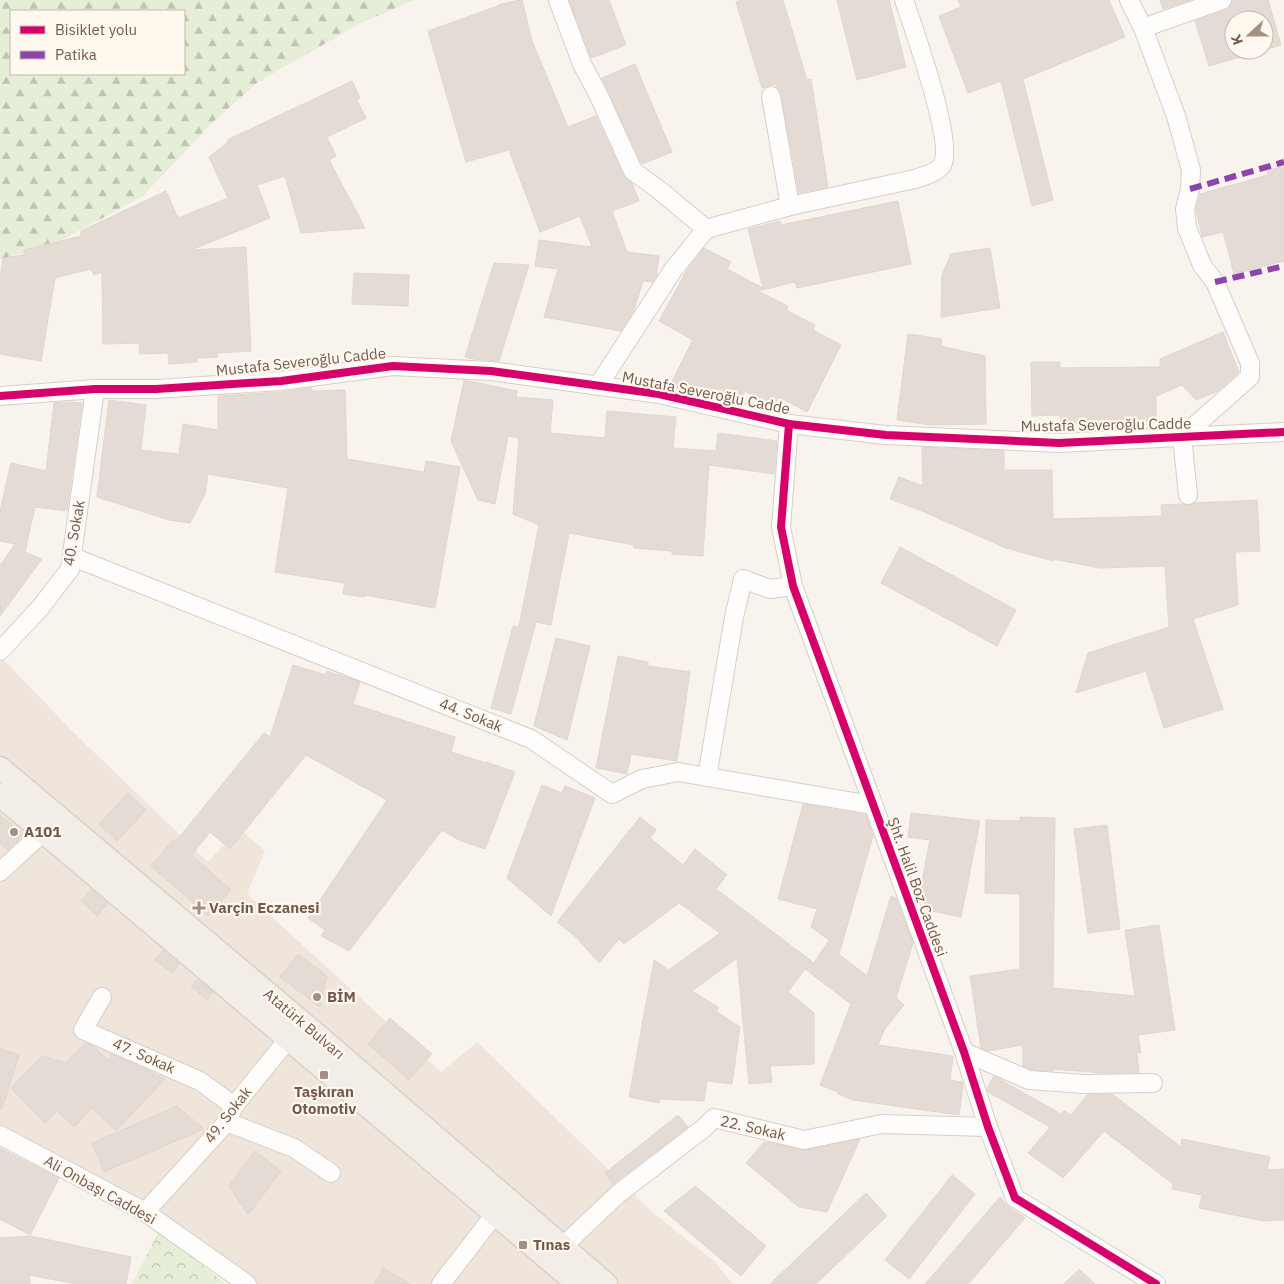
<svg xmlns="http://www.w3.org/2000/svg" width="1284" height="1284" font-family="'IBM Plex Sans',sans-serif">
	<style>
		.residential { fill: #f0e5db }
		.forest { fill: url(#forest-firs); fill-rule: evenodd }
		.park { fill: url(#park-crowns) }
		.building { fill: #e4dbd4; stroke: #e0d6cf }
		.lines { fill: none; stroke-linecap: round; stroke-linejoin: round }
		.minor-casing { stroke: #d6ceca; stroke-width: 20 }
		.major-casing { stroke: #d9d0cb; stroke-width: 25 }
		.minor { stroke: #fefdfc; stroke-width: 18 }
		.major { stroke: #f2ede7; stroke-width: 22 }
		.quiet { stroke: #8e44ad; stroke-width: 6; stroke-dasharray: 12 6; stroke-linecap: butt }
		.cycleway-casing { stroke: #fef8ef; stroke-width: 11 }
		.cycleway { stroke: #d6006c; stroke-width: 8 }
		.poi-dot { fill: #a48f85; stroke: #fef8ef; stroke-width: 2 }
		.labels { text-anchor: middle; stroke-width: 4.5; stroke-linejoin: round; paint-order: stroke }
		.street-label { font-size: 15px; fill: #76594d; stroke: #fef8ef }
		.poi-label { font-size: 15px; font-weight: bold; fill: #76594d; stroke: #fef8ef; text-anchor: start }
	</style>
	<defs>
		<pattern id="forest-firs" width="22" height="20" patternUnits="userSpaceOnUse" patternTransform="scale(1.25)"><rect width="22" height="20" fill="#e6eed8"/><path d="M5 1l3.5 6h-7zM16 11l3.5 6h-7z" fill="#bfc4b1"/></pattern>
		<pattern id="park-crowns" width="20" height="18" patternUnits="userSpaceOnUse" patternTransform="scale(1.25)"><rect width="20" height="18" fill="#e6eed8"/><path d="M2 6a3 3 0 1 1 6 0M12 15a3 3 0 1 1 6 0" fill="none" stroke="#bfc4b1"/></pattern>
	</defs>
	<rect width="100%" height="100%" fill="#f8f3ed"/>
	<path class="residential" d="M 0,656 L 73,732 L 208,862 L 239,828 L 265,851 L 247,894 L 441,1072 L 477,1042 L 652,1212 L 715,1262 L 733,1284 L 247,1284 L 145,1212 L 0,1135 Z"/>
	<path class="forest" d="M 0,0 L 414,0 L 359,24 L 258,82 L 214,121 L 143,196 L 58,242 L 0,260 ZM 11,11 L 184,11 L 184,74 L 11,74 Z"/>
	<path class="park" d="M 159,1231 L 226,1284 L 132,1284 Z"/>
	<g class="building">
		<path d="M 519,0 L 522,0 L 532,41 L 568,127 L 596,116 L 623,175 L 632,183 L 639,201 L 612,211 L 627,252 L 659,256 L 656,277 L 653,282 L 643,281 L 634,310 L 621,331 L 544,317 L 558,269 L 535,266 L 539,240 L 592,247 L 580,216 L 540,232 L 509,150 L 466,162 L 428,31 L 498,6 L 498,5 Z"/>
		<path d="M 569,0 L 609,0 L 626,45 L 591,58 Z"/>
		<path d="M 742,0 L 783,0 L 807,80 L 811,79 L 828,187 L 799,193 L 781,94 L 775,84 L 762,88 L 736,2 Z"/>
		<path d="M 837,0 L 889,0 L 906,67 L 857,80 Z"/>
		<path d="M 958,0 L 1109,0 L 1125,37 L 1023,79 L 1053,200 L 1032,206 L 1001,81 L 968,93 L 939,16 L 961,7 Z"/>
		<path d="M 1160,0 L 1190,0 L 1163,9 Z"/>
		<path d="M 1232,0 L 1268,0 L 1281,45 L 1264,50 L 1264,20 L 1234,20 L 1234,50 L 1254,50 L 1254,53 L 1209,66 L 1195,21 L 1226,10 L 1230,6 Z"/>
		<path d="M 635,64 L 672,152 L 642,164 L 602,78 Z"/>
		<path d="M 352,81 L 360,98 L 357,100 L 366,118 L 327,137 L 336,156 L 329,160 L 365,228 L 301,233 L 285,176 L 257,185 L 270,218 L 191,250 L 246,247 L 251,351 L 217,353 L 218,357 L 197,358 L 197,362 L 169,364 L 168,353 L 140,354 L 139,343 L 103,344 L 102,272 L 94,275 L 91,269 L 55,278 L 41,361 L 0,354 L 0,278 L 3,258 L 24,255 L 24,250 L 81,236 L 81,231 L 166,191 L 178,218 L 228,198 L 209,157 L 228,142 L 227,140 Z"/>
		<path d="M 1284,166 L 1284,261 L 1234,274 L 1223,232 L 1202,237 L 1196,210 L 1200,194 L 1268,175 L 1267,171 Z"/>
		<path d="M 898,201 L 911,264 L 797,288 L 795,282 L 758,291 L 788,306 L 786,310 L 815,325 L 813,330 L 841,345 L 807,412 L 779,397 L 774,406 L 745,391 L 742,398 L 693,391 L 670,385 L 693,340 L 659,321 L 687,270 L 704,248 L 731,262 L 727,269 L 763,288 L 748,229 L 780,221 L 781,225 Z"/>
		<path d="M 990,248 L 1000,308 L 941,317 L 942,275 L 951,254 Z"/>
		<path d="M 494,263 L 529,265 L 499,361 L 473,359 L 465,357 Z"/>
		<path d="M 354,273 L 409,275 L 408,306 L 352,304 Z"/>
		<path d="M 1223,332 L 1239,372 L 1218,391 L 1196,400 L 1182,385 L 1156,396 L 1156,422 L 1061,423 L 1060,415 L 1032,416 L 1031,362 L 1060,362 L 1060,368 L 1160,367 L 1160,359 Z"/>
		<path d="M 908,334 L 942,339 L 941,346 L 985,356 L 986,424 L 932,425 L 897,420 Z"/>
		<path d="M 464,380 L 517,391 L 516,397 L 553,400 L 550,433 L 605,438 L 607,411 L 676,417 L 673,448 L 716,451 L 718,433 L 777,441 L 774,474 L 709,465 L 703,556 L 672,554 L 672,551 L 634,548 L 634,545 L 569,533 L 551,625 L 536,622 L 511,714 L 491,708 L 513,626 L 519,627 L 539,525 L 513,514 L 519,438 L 508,436 L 495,504 L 478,500 L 451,441 Z"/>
		<path d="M 311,388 L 312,391 L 345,390 L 347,459 L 424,472 L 426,461 L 460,467 L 435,608 L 365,595 L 364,597 L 343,594 L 345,583 L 275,572 L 288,488 L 208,474 L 205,494 L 190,523 L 169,520 L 97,497 L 109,400 L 146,405 L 141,450 L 179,454 L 183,424 L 218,430 L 218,396 L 282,392 Z"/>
		<path d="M 69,402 L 82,403 L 67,511 L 35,507 L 25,552 L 42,559 L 0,616 L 0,566 L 15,544 L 0,541 L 0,511 L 11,463 L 46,471 L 54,403 Z"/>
		<path d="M 922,447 L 1004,451 L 1004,470 L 1052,470 L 1053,519 L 1162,516 L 1161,505 L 1183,504 L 1189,506 L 1194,503 L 1257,500 L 1260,551 L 1235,552 L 1238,605 L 1193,619 L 1223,709 L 1164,728 L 1146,671 L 1076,693 L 1088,653 L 1169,627 L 1165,566 L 1100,568 L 1053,559 L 1053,561 L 1006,548 L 922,511 L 890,499 L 899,477 L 923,486 Z"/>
		<path d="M 900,547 L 1016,610 L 997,646 L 881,583 Z"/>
		<path d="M 556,638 L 590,646 L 567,740 L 534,726 Z"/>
		<path d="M 618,656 L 648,662 L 648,666 L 690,672 L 677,761 L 631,754 L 627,774 L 596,768 Z"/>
		<path d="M 293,665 L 326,675 L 327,671 L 360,682 L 353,704 L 455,737 L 451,752 L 486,763 L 486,762 L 515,772 L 485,849 L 459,840 L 442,830 L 349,951 L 321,936 L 325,930 L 308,918 L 387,800 L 306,755 L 230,849 L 210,832 L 192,855 L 231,890 L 208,916 L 151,866 L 174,839 L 176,841 L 264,733 L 270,737 Z"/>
		<path d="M 542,785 L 562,793 L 565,786 L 595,798 L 551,916 L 507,878 Z"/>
		<path d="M 128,793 L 146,810 L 117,841 L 99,824 Z"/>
		<path d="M 803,804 L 866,815 L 873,836 L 839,954 L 867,976 L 891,896 L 896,898 L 913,943 L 896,998 L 904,1005 L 884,1030 L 878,1045 L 953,1056 L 950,1080 L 962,1082 L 963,1085 L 959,1115 L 853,1100 L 838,1094 L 838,1092 L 820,1085 L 851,1004 L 805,969 L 788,992 L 814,1013 L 814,1064 L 770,1066 L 772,1082 L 749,1084 L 737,958 L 692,991 L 718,1007 L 717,1012 L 740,1027 L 732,1084 L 707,1081 L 704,1101 L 660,1099 L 659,1103 L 629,1097 L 654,960 L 669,970 L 720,933 L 679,903 L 624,944 L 619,939 L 599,963 L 576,937 L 557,922 L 640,817 L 656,830 L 650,838 L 683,865 L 695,849 L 727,875 L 716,889 L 814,963 L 829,940 L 811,927 L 817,909 L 778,899 Z"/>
		<path d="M 911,813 L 980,821 L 961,917 L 927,910 L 920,892 L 930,840 L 908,837 Z"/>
		<path d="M 0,815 L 24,834 L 8,850 L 0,843 Z"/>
		<path d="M 1020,817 L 1055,818 L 1053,988 L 1135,996 L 1125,930 L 1159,925 L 1175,1030 L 1138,1035 L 1141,1053 L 1137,1052 L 1139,1073 L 1103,1073 L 1053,1069 L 1053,1071 L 1032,1070 L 1023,1066 L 1023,1045 L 988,1051 L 981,1048 L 970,976 L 1020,969 L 1020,894 L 985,893 L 986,820 L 1020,821 Z"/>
		<path d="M 1107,825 L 1120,929 L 1088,933 L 1074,829 Z"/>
		<path d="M 91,889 L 108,903 L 97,916 L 81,901 Z"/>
		<path d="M 163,950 L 179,964 L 172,973 L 155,960 Z"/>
		<path d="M 298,954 L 327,976 L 320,1007 L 280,977 Z"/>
		<path d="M 198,979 L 213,992 L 207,1000 L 191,986 Z"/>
		<path d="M 390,1018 L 432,1054 L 409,1080 L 368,1044 Z"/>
		<path d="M 85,1043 L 93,1046 L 108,1060 L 112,1054 L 165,1079 L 116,1131 L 92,1108 L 74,1127 L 57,1111 L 45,1123 L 11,1088 L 42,1056 L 66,1063 Z"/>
		<path d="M 0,1048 L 19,1055 L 2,1109 L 0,1108 Z"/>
		<path d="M 994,1076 L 1061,1114 L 1064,1111 L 1071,1115 L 1087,1095 L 1112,1094 L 1181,1147 L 1182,1139 L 1270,1157 L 1267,1170 L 1284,1169 L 1284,1220 L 1264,1221 L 1199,1208 L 1202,1195 L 1172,1189 L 1173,1184 L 1104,1131 L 1063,1178 L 1028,1153 L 1050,1127 L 988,1092 L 987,1088 Z"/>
		<path d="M 177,1106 L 204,1129 L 104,1172 L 92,1143 Z"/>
		<path d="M 678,1115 L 688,1127 L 613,1184 L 605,1173 Z"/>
		<path d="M 860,1139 L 827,1212 L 799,1207 L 746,1163 L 764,1142 L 806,1150 Z"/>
		<path d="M 0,1148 L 59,1178 L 30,1235 L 0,1219 Z"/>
		<path d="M 255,1151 L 281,1171 L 248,1215 L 229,1186 Z"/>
		<path d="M 952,1175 L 975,1194 L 909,1279 L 885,1260 Z"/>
		<path d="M 695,1186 L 766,1246 L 741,1276 L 664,1211 Z"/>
		<path d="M 866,1193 L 887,1216 L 816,1284 L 770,1284 Z"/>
		<path d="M 1000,1197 L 1009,1207 L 1025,1218 L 968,1284 L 925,1284 Z"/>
		<path d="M 30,1236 L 131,1257 L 126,1284 L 76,1284 L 29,1275 L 30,1284 L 0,1284 L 0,1238 Z"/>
		<path d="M 383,1268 L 410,1284 L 374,1284 Z"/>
		<path d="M 1079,1269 L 1095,1284 L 1064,1284 Z"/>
	</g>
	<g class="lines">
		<defs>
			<g id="minor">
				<path d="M 558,0 L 582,64 L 599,96 L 633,171 L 658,189 L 706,229"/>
				<path d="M 1129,0 L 1143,28 L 1176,116 L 1191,170 L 1190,189 L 1185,209 L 1187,228 L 1202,265 L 1215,282 L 1250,363 L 1250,377 L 1182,437 L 1188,495"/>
				<path d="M 1143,28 L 1222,0"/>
				<path d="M 790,206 L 915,179 C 923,176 937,173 942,165 C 955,144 913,27 904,0"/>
				<path d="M 598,386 L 673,270 L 706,229 L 790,206 L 771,96"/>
				<path d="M 0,396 L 95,389 L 156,389 L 281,381 L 393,366 L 491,371 L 659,394 L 789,424 L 886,435 L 1059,443 L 1284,432"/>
				<path d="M 789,424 L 781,527 L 793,586 L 964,1052 L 988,1127 L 1015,1198 L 1156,1284"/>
				<path d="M 73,557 L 531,739 L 612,794 L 642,779 L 678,772 L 872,805"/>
				<path d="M 0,651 L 40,608 L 70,569 L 95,389"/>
				<path d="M 707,777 L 734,617 L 743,579 L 770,589 L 793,586"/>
				<path d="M 0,872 L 53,823"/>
				<path d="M 102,997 L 83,1030 L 200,1081 L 234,1106"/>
				<path d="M 964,1052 L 1029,1080 L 1085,1084 L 1153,1083"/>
				<path d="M 227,1122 L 294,1148 L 331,1173"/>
				<path d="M 0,1135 L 145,1212 L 247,1284"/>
				<path d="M 145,1212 L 227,1122 L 234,1106 L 289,1038"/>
				<path d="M 562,1247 L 618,1194 L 704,1128 L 714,1118 L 804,1140 L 882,1124 L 988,1127"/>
				<path d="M 441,1284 L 495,1214"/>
			</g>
			<g id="major">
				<path d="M 0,768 L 310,1029 L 606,1284"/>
				<path d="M 0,795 L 578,1284"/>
			</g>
		</defs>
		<use href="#minor" class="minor-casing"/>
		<use href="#major" class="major-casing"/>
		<use href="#minor" class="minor"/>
		<use href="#major" class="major"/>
		<g class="quiet">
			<path d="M 1190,189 L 1284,162"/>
			<path d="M 1215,282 L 1284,266"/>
		</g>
		<defs>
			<g id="cycleway">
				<path d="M 0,396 L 95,389 L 156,389 L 281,381 L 393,366 L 491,371 L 659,394 L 789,424 L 886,435 L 1059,443 L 1284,432"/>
				<path d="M 789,424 L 781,527 L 793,586 L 964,1052 L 988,1127 L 1015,1198 L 1156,1284"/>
			</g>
		</defs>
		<use href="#cycleway" class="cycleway-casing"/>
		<use href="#cycleway" class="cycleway"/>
	</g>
	<g class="poi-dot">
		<circle cx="14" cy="832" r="5"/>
		<path d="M196.5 900.5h5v5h5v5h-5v5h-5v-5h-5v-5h5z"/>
		<circle cx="317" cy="997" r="5"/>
		<rect x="319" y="1070" width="10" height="10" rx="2.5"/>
		<rect x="518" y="1240" width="10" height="10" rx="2.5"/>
	</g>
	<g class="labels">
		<g class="street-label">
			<text transform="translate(301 362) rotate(-6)" y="5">Mustafa Severoğlu Cadde</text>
			<text transform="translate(706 393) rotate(11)" y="5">Mustafa Severoğlu Cadde</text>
			<text transform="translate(1106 425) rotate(-1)" y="5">Mustafa Severoğlu Cadde</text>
			<text transform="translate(74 533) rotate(-80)" y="5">40. Sokak</text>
			<text transform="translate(471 715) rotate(22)" y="5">44. Sokak</text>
			<text transform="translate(917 887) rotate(70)" y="5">Şht. Halil Boz Caddesi</text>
			<text transform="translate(304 1024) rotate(40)" y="5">Atatürk Bulvarı</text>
			<text transform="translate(144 1056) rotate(24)" y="5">47. Sokak</text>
			<text transform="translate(228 1115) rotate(-52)" y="5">49. Sokak</text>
			<text transform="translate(753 1128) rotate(13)" y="5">22. Sokak</text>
			<text transform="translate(100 1190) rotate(29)" y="5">Ali Onbaşı Caddesi</text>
		</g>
		<g class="poi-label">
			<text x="24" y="837">A101</text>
			<text x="209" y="913">Varçin Eczanesi</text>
			<text x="327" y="1002">BİM</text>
			<text x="324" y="1097" text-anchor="middle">Taşkıran<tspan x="324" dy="17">Otomotiv</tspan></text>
			<text x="533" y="1250">Tınas</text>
		</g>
	</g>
	<rect x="10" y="10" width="175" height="65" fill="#fef8ef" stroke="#c8b8ae"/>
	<rect x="20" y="26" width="25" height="8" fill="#d6006c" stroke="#c8b8ae"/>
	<text x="55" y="35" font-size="15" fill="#76594d">Bisiklet yolu</text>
	<rect x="20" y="51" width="25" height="8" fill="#8e44ad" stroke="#c8b8ae"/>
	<text x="55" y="60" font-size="15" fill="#76594d">Patika</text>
	<g transform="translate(1249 35) rotate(249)"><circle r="24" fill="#fef8ef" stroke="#c8b8ae"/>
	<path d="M0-4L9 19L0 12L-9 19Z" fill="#a48f85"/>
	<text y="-8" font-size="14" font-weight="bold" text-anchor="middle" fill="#76594d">K</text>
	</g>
</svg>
